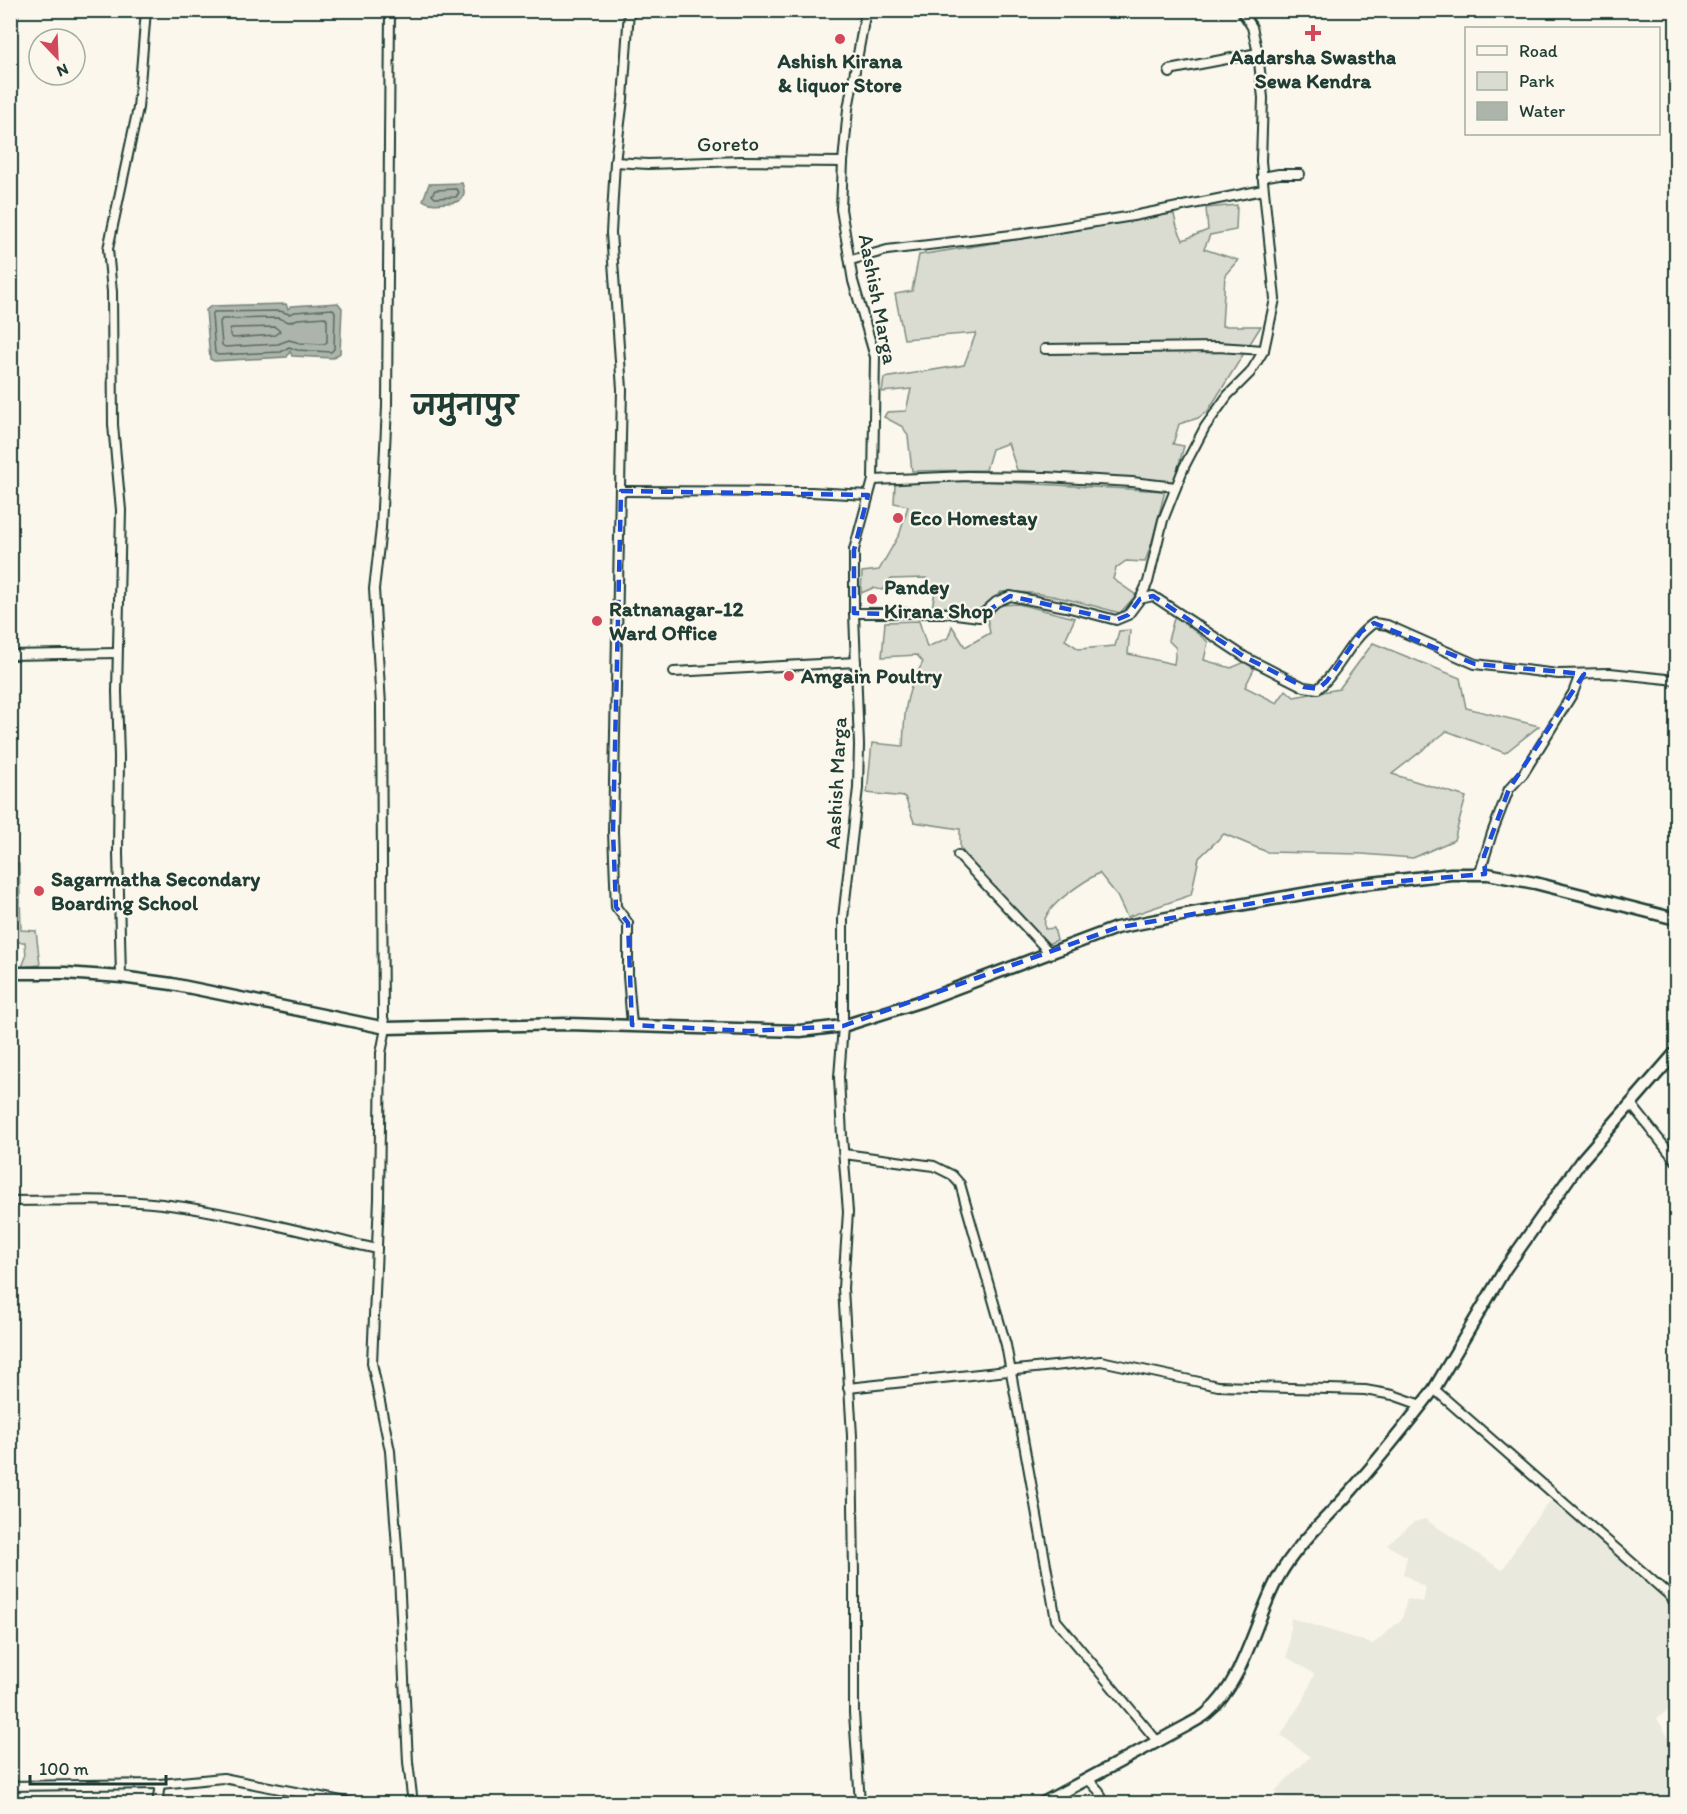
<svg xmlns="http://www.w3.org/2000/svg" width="1687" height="1814" font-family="Itim,'Playpen Sans Deva',sans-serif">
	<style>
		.built { fill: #eae9de }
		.green { fill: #dbdcd1; stroke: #7d8c82; stroke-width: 1.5 }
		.water { fill: #adb4aa; stroke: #74847b; stroke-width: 1.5 }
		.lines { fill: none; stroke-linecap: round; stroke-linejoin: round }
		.shore { stroke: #586d63; stroke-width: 1.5 }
		.street-casing { stroke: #1f3d34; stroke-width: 12 }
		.secondary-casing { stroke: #1f3d34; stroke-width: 15 }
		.street { stroke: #fbf7ec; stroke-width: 8 }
		.secondary { stroke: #fbf7ec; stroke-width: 10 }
		.marked { fill: none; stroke: #1d4ed8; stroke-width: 4.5; stroke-dasharray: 12 8; stroke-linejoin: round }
		.poi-dot { fill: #d1495b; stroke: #fbf7ec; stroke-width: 2 }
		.labels { text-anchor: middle; stroke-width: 4.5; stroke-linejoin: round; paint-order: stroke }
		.poi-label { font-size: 21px; font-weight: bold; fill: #1f3d34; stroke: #fbf7ec; text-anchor: start }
		.street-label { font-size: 21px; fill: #1f3d34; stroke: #fbf7ec }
		.district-label { font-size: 27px; font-weight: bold; fill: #1f3d34; stroke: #fbf7ec }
	</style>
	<rect width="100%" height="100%" fill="#fbf7ec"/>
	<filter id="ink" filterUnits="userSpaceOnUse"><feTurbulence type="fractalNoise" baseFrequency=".0167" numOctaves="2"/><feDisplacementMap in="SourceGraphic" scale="12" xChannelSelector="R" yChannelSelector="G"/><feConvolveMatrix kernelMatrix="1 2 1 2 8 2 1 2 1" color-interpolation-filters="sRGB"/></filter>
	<g filter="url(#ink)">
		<path class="built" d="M 1550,1501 L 1602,1540 L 1671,1602 L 1676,1610 L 1676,1705 L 1657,1718 L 1676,1751 L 1676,1803 L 1291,1804 L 1275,1791 L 1310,1757 L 1281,1735 L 1306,1695 L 1314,1674 L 1287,1657 L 1291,1618 L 1373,1644 L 1402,1619 L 1407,1599 L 1423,1602 L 1426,1588 L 1403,1574 L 1407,1557 L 1387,1545 L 1414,1522 L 1425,1519 L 1502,1570 L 1528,1529 Z"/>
		<g class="green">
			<path d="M 1237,205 L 1236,230 L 1210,235 L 1204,249 L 1238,260 L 1225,275 L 1222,326 L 1261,326 L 1208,411 L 1198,418 L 1179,424 L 1173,444 L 1184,446 L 1174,482 L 1017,470 L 1008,443 L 992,449 L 986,470 L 912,471 L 908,436 L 903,427 L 884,417 L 887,412 L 906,411 L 911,389 L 882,392 L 884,378 L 964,365 L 976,333 L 904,339 L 895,294 L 912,291 L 919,255 L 1076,230 L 1173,211 L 1177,227 L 1183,240 L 1208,230 L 1206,208 Z"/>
			<path d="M 945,479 L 1165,491 L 1152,542 L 1145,562 L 1126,561 L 1116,568 L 1113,579 L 1136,595 L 1120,613 C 1082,603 1042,590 1001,592 L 981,612 L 959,607 L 932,607 L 935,592 L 930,589 L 930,581 L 926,578 L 890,579 L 887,586 L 882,590 L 873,588 L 861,593 L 862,572 L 879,570 L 900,533 L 908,506 L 894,503 L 895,485 Z"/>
			<path d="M 1018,604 L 1075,618 L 1065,640 L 1079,649 L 1115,646 L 1119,631 L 1130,630 L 1128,654 L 1174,664 L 1176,648 L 1168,640 L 1175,615 L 1208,642 L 1204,660 L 1231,668 L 1245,662 L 1254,669 L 1245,687 L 1277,703 L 1286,690 L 1294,697 L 1339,689 L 1373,643 L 1460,678 L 1466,708 L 1539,726 L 1505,753 L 1447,731 L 1392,774 L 1466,797 L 1454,840 L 1413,858 L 1362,854 L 1267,852 L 1224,834 L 1199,858 L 1191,895 L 1127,917 L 1116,894 L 1099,873 C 1085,881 1051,902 1045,919 C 1044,922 1045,925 1045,929 L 1054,928 L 1057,940 L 1043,946 L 960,848 L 960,829 L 914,822 L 905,797 L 867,793 L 872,743 L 903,746 C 905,710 904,695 923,662 L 917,655 L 882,657 L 885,622 L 919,621 L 927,647 L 948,638 L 952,626 L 965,647 L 990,633 L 987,617 L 1001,605 Z"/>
			<path d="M 11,864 L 19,864 L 21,930 L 36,931 L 40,965 L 22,967 L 26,957 L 25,942 L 11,942 Z"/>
		</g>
		<g class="water">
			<path d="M 462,183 C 468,198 461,203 446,203 C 438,204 430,205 423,200 L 429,184 Z"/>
			<path d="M 338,303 L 342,308 L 340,353 L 333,358 L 292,356 L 290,351 L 287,357 L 214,361 L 210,359 L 206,310 L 211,306 L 286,304 L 288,309 L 291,306 Z"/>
		</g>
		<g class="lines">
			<g class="shore">
				<path d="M 456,189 L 459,192 L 456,197 L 435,198 L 432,195 L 435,190 Z"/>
				<path d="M 333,309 L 335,312 L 334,349 L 331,352 L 297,350 L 289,347 L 281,352 L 218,355 L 215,353 L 212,315 L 214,312 L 280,311 L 289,314 L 295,312 Z"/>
				<path d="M 325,317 L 327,320 L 327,342 L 324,344 L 300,343 L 289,340 L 278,344 L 225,347 L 222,345 L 220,322 L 222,319 L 278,318 L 289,322 L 298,319 Z"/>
				<path d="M 275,327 L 280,331 L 275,335 L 233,338 L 230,335 L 230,330 L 232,328 Z"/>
			</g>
			<defs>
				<g id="street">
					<path d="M 390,10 L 387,407 L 381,528 L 374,589 L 381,705 L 383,1018 L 386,1028 L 381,1053 L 379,1199 L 372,1363 L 390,1451 L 399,1575 L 408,1762 L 413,1804"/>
					<path d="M 629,10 L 623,99 L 615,162 L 611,233 L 622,389 L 613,832 L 616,907 L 628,923 L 628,976 L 632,1025"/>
					<path d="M 1170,73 L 1169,70 L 1258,53"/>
					<path d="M 615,162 L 648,164 L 741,161 L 843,162"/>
					<path d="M 1262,177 L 1279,174 L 1300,174"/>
					<path d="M 851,260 L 887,250 L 1020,234 L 1133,216 L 1263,190"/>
					<path d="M 1045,349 L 1218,347 L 1264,350"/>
					<path d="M 873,480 L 968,476 L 1045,477 L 1132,482 L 1176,487"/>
					<path d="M 621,491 L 811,492 L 868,495"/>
					<path d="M 1140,599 L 1148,582 L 1163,520 L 1184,467 L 1205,427 L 1228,395 L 1250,373 L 1264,350 L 1275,299 L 1261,161 L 1263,98 L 1258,53 L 1252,27 L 1241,10"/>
					<path d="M 854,613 L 948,613 L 979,617 L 996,602 L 1010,596 L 1066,607 L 1116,620 L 1128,615 L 1140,599 L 1153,596 L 1245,657 L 1304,687 L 1318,689 C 1340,670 1349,640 1374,623 L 1387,625 L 1475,664 L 1558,674 L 1610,673 L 1676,680"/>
					<path d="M 10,655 L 117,653"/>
					<path d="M 674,672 L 856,662"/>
					<path d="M 958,855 L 1049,952"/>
					<path d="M 1485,874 L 1481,869 L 1492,833 L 1509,789 L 1523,774 L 1573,693 L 1579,677 L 1584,674"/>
					<path d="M 121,977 L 118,853 L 119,757 L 117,692 L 121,510 L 113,425 L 112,292 L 108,249 L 138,108 L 146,10"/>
					<path d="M 1631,1104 L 1676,1161"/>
					<path d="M 844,1154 L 934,1166 L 952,1175 L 960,1184 L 1006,1345 L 1056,1620 L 1158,1742"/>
					<path d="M 10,1201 C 61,1201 112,1198 162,1204 C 235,1213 306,1233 377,1249"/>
					<path d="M 848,1388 L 1101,1361 L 1218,1386 L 1365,1390 L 1393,1395 L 1421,1405"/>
					<path d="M 1434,1389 L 1669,1595 L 1676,1589"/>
					<path d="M 1669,1595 L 1676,1604"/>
					<path d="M 1088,1779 L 1099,1791 L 1104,1804"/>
					<path d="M 10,1786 L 160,1784 L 223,1778 L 357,1804"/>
					<path d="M 157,1804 L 160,1784"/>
					<path d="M 860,1804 L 854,1713 L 854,1574 L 852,1436 L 843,1288 L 848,1212 L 842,1136 L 839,1077 L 843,1026 L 843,918 L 858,788 L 859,745 L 854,613 L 854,550 L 873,480 L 875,357 L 853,281 L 841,209 L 843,162 L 848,109 L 866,10"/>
				</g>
				<g id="secondary">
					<path d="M 10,19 L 13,10"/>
					<path d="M 10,973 L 65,973 L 121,977 L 172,984 L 386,1028 L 568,1024 L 800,1031 L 843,1026 L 922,1001 L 1116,928 L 1187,914 L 1354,885 L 1451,874 L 1488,874 L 1535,883 L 1676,919"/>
					<path d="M 1041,1804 L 1188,1725 C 1194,1721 1202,1718 1207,1713 C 1244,1683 1256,1616 1279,1576 C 1297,1544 1326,1519 1350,1492 C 1379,1459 1407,1424 1434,1389 L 1505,1269 L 1581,1161 L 1676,1052"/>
				</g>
			</defs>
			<use href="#street" class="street-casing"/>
			<use href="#secondary" class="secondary-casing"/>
			<use href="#street" class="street"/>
			<use href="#secondary" class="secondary"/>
		</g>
	</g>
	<path class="marked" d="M 621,491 L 868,495 L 854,550 L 854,613 L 979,617 L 1010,596 L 1116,620 L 1128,615 L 1140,599 L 1153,596 L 1245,657 L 1304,687 L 1318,689 L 1327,681 L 1361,632 L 1374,623 L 1475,664 L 1584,674 L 1509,789 L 1484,856 L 1485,874 L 1354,885 L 1116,928 L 843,1026 L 749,1031 L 632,1025 L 628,923 L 616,907 L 613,832 Z"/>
	<g class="poi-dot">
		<path d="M1310 24h6v6h6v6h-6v6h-6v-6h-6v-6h6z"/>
		<circle cx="840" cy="39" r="6"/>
		<circle cx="898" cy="518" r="6"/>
		<circle cx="872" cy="599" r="6"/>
		<circle cx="597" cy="621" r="6"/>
		<circle cx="789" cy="676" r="6"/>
		<circle cx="39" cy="891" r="6"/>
	</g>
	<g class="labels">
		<g class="poi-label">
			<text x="1313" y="64" text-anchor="middle">Aadarsha Swastha<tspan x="1313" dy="24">Sewa Kendra</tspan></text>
			<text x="840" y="68" text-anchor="middle">Ashish Kirana<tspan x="840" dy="24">&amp; liquor Store</tspan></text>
			<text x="910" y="525">Eco Homestay</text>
			<text x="884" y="594">Pandey<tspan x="884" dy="24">Kirana Shop</tspan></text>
			<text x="609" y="616">Ratnanagar-12<tspan x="609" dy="24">Ward Office</tspan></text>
			<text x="801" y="683">Amgain Poultry</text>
			<text x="51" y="886">Sagarmatha Secondary<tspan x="51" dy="24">Boarding School</tspan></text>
		</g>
		<g class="street-label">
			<text transform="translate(728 144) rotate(-1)" y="7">Goreto</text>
			<text transform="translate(878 299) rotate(79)" y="7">Aashish Marga</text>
			<text transform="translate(836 783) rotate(-87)" y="7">Aashish Marga</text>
		</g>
		<g class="district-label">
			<text x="465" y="415">जमुनापुर</text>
		</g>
	</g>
	<rect width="1687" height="1814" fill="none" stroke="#fbf7ec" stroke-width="36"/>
	<rect x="18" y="18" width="1651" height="1778" fill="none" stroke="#1f3d34" stroke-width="2" filter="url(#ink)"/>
	<rect x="1465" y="27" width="195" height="108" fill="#fbf7ec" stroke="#a3ada2" stroke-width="1.5"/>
	<rect x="1477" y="46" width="30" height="9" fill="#fbf7ec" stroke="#a3ada2" stroke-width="1.5"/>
	<text x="1519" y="57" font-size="18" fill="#1f3d34">Road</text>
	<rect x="1477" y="72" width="30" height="18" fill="#dbdcd1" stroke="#a3ada2" stroke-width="1.5"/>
	<text x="1519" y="87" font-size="18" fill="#1f3d34">Park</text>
	<rect x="1477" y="102" width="30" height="18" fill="#adb4aa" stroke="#a3ada2" stroke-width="1.5"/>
	<text x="1519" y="117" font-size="18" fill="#1f3d34">Water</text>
	<g transform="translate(57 57) rotate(157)"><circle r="28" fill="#fbf7ec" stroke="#a3ada2" stroke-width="1.5"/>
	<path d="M0-4.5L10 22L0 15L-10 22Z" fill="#d1495b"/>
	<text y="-9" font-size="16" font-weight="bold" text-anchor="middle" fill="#1f3d34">N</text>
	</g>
	<path d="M30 1775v9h136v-9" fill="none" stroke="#1f3d34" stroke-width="3"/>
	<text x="39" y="1775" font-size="18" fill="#1f3d34" stroke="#fbf7ec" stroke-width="4.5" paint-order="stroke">100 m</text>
</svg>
